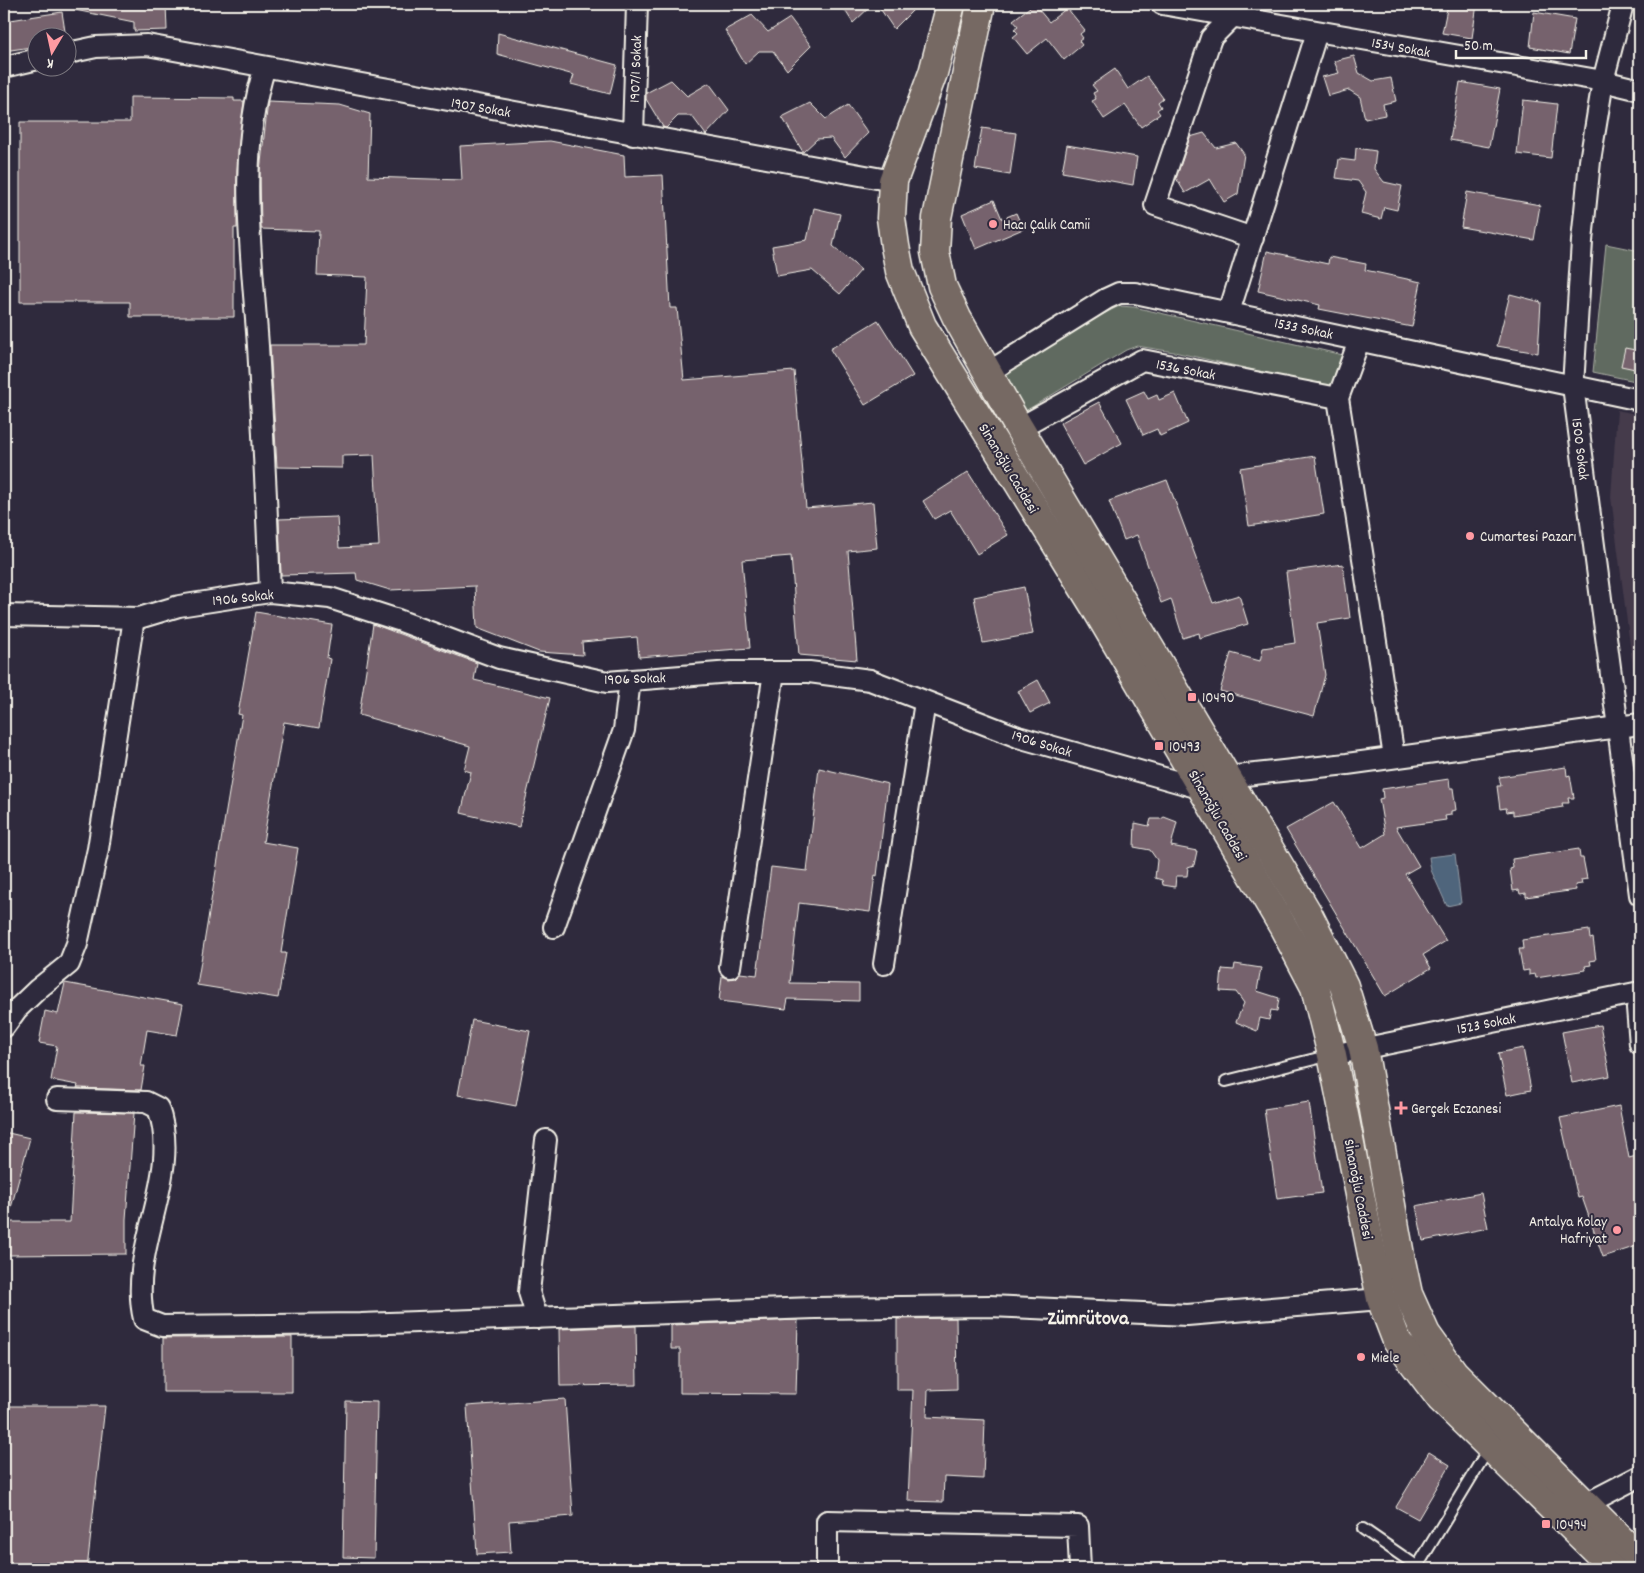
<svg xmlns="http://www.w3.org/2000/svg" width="1644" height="1573" font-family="Dekko,sans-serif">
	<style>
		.built { fill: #443b4b }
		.green { fill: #616b60; stroke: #aaaea4 }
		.water { fill: #50657b; stroke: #929da7 }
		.building { fill: #76626d; stroke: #f4f1e8 }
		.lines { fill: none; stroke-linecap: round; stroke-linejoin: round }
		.service-casing { stroke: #f4f1e8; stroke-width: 14 }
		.minor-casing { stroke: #f4f1e8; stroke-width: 24 }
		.primary-casing { stroke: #f4f1e8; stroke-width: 31 }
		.service { stroke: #2f2a3d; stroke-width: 10 }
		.minor { stroke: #2f2a3d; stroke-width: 20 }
		.primary { stroke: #766964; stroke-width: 28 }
		.poi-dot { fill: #ff9aa2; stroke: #2f2a3d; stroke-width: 2 }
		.labels { text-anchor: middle; stroke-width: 4; stroke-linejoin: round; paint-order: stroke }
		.street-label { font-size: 15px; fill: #f4f1e8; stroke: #2f2a3d }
		.poi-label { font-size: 15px; fill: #f4f1e8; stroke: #2f2a3d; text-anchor: start }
		.district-label { font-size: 20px; font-weight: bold; fill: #f4f1e8; stroke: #2f2a3d }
	</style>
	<rect width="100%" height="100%" fill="#2f2a3d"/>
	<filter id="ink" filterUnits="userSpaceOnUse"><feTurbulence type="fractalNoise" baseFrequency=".02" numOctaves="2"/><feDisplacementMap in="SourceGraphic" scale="10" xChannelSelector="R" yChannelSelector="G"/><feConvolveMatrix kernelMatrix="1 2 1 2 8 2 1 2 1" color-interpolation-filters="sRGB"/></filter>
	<g filter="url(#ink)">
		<path class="built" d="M 1617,410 L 1640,415 L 1640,708 L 1638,708 L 1611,497 Z"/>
		<g class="green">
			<path d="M 1606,244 L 1640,251 L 1640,382 L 1593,372 Z"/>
			<path d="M 1119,306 L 1134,307 L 1343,355 L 1334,388 L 1174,352 L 1137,346 L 1126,350 L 1022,413 L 999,375 L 1059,337 Z"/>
		</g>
		<path class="water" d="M 1455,854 L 1461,903 L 1447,906 L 1431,870 L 1429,857 Z"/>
		<g class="building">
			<path d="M 76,4 L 166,4 L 167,30 L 134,31 L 134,22 L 75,10 Z"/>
			<path d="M 841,4 L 873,4 L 853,23 Z"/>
			<path d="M 877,4 L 919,4 L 894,29 Z"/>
			<path d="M 1034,4 L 1049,22 L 1067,8 L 1085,30 L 1080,34 L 1083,38 L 1079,41 L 1082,45 L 1064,60 L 1047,38 L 1027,54 L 1013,37 L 1018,33 L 1014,29 L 1018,26 L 1013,20 Z"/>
			<path d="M 1448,4 L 1477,4 L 1472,38 L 1442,33 Z"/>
			<path d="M 62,12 L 66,38 L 38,38 L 38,46 L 4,51 L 4,21 Z"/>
			<path d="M 1534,12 L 1575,19 L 1569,54 L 1530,47 Z"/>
			<path d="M 752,15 L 768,32 L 790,18 L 811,46 L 787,70 L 773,51 L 759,51 L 745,64 L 725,30 Z"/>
			<path d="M 498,33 L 617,65 L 610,94 L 571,84 L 574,75 L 497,54 Z"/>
			<path d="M 1354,56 L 1359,73 L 1373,81 L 1391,78 L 1396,101 L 1383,104 L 1385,115 L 1365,119 L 1360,97 L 1349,90 L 1328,96 L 1322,77 L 1339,73 L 1334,61 Z"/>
			<path d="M 1115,69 L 1128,89 L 1147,76 L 1163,98 L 1158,102 L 1161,107 L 1157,110 L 1160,114 L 1141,127 L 1125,105 L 1104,119 L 1092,101 L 1096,99 L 1093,93 L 1097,91 L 1092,85 Z"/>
			<path d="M 671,80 L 687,96 L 709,83 L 729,110 L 706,135 L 692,116 L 678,116 L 666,128 L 663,127 L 646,99 L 646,93 Z"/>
			<path d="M 1460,82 L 1500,89 L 1489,147 L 1450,140 Z"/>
			<path d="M 130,97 L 234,98 L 234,101 L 244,101 L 237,170 L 237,228 L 234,228 L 234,317 L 130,317 L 130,302 L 20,302 L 20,122 L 130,122 Z"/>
			<path d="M 1523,100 L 1557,104 L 1551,158 L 1517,154 Z"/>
			<path d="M 268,102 L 340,105 L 370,114 L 368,177 L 462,180 L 460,146 L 550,141 L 624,155 L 625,177 L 663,175 L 670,308 L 677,308 L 684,380 L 794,371 L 806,508 L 873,502 L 877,548 L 848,551 L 857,660 L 799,655 L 791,556 L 742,560 L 750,648 L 639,657 L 637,637 L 582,642 L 583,655 L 539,652 L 477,628 L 475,586 L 390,590 L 357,580 L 356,573 L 281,575 L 279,519 L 337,517 L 339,548 L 379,546 L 374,455 L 342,456 L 342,468 L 277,467 L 270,345 L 364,345 L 367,277 L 317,275 L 319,231 L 261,229 L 260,171 Z"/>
			<path d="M 810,103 L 826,119 L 848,105 L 868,133 L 845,157 L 831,138 L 817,139 L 803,152 L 782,117 Z"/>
			<path d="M 982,128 L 1016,133 L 1010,175 L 975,169 Z"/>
			<path d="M 1204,133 L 1216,148 L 1236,143 L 1244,154 L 1238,194 L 1224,202 L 1210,179 L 1185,193 L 1176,178 L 1190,137 Z"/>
			<path d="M 1067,145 L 1137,157 L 1133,185 L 1062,172 Z"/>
			<path d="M 1356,148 L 1376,151 L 1374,169 L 1384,182 L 1402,186 L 1397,210 L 1384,207 L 1381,219 L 1361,214 L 1366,192 L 1358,181 L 1336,178 L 1339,159 L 1355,161 Z"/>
			<path d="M 1467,192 L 1540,205 L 1534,240 L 1461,227 Z"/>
			<path d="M 994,200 L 1002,219 L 1016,213 L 1023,229 L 976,249 L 962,214 Z"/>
			<path d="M 814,208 L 840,214 L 833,246 L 861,270 L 840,294 L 812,270 L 777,276 L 772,246 L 807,240 Z"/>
			<path d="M 1267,251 L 1328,264 L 1329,257 L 1366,264 L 1365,270 L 1421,282 L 1412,327 L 1319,309 L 1320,305 L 1258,291 Z"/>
			<path d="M 1510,294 L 1541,302 L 1538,353 L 1497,346 Z"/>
			<path d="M 878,320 L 913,376 L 865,405 L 830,349 Z"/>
			<path d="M 1625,348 L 1640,351 L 1640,370 L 1621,366 Z"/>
			<path d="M 1144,391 L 1148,399 L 1157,395 L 1159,400 L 1175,393 L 1188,423 L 1160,436 L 1157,429 L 1143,435 L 1126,399 Z"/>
			<path d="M 1099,402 L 1122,443 L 1083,465 L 1060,423 Z"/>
			<path d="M 1315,456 L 1324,514 L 1249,526 L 1240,468 Z"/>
			<path d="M 968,472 L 1008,535 L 977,554 L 950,510 L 934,519 L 923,501 Z"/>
			<path d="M 1167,480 L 1213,603 L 1239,595 L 1248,624 L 1200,638 L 1199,633 L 1183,638 L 1171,599 L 1161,603 L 1137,535 L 1124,540 L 1109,501 Z"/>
			<path d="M 1343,564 L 1350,618 L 1317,623 L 1325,675 L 1314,716 L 1220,691 L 1231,653 L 1260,661 L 1263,648 L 1295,643 L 1286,572 Z"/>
			<path d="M 1024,587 L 1033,634 L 983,643 L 974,597 Z"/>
			<path d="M 256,612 L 332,625 L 327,658 L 330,659 L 319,728 L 284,722 L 263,842 L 298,848 L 281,953 L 286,953 L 278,998 L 197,985 L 242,715 L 238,714 Z"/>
			<path d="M 373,624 L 477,663 L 474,680 L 550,698 L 519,827 L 461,813 L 471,772 L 464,770 L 470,746 L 359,715 Z"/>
			<path d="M 1038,680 L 1050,703 L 1030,713 L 1018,691 Z"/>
			<path d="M 1566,767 L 1567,776 L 1570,775 L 1574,798 L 1568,798 L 1569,803 L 1562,803 L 1563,807 L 1513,815 L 1513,811 L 1507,812 L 1506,808 L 1500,809 L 1497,786 L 1501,786 L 1499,777 Z"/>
			<path d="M 819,768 L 888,784 L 877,876 L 875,875 L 870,912 L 799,903 L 790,983 L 859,984 L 859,1001 L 788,999 L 786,1009 L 719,1001 L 722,976 L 729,979 L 735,978 L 740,973 L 757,975 L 771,867 L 807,871 Z"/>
			<path d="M 1449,779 L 1450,788 L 1453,788 L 1456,810 L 1451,811 L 1451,815 L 1445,816 L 1446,820 L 1396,827 L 1419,866 L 1405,874 L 1446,941 L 1423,955 L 1431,968 L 1385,996 L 1286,829 L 1334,802 L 1362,848 L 1385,834 L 1379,799 L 1383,798 L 1382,789 Z"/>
			<path d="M 1164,817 L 1177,822 L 1171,846 L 1197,851 L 1194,865 L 1188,867 L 1187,876 L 1176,876 L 1175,887 L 1163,885 L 1162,880 L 1155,878 L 1157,860 L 1150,850 L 1134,847 L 1135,823 L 1149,826 L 1151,819 L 1161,819 Z"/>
			<path d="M 1579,849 L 1580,858 L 1583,858 L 1587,879 L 1581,880 L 1582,884 L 1575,885 L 1576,890 L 1526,897 L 1526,893 L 1520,894 L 1519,890 L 1513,891 L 1510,869 L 1513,868 L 1512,859 Z"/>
			<path d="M 1589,930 L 1590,939 L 1593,938 L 1596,960 L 1590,961 L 1591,965 L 1585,966 L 1586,970 L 1536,978 L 1535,974 L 1529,975 L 1529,970 L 1523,971 L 1519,949 L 1523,949 L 1522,940 Z"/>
			<path d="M 1235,964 L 1261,968 L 1257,991 L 1279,998 L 1277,1011 L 1271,1010 L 1269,1020 L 1260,1018 L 1257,1031 L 1236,1022 L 1244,1003 L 1236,992 L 1220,991 L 1222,969 L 1234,970 Z"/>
			<path d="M 65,983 L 183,1004 L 177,1035 L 147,1030 L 141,1066 L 145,1066 L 141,1090 L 77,1088 L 78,1085 L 51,1080 L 57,1046 L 39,1043 L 45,1011 L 58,1014 Z"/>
			<path d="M 472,1020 L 530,1031 L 516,1106 L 458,1095 Z"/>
			<path d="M 1600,1025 L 1610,1076 L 1572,1083 L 1562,1032 Z"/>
			<path d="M 1523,1048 L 1531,1090 L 1507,1095 L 1498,1053 Z"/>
			<path d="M 1309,1102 L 1322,1193 L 1277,1199 L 1264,1109 Z"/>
			<path d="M 1619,1106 L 1629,1158 L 1640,1155 L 1640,1245 L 1603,1257 L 1582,1197 L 1578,1198 L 1560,1118 Z"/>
			<path d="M 76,1112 L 134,1113 L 126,1219 L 126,1254 L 4,1255 L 4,1222 L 70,1222 Z"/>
			<path d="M 4,1132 L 30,1138 L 8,1219 L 4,1218 Z"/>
			<path d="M 1481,1193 L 1488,1228 L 1423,1241 L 1416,1206 Z"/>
			<path d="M 956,1318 L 957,1389 L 928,1390 L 927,1417 L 985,1420 L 983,1479 L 944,1477 L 943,1502 L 908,1501 L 913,1390 L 897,1390 L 897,1319 Z"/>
			<path d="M 798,1320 L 796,1394 L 680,1393 L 680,1349 L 671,1349 L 671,1325 Z"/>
			<path d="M 636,1326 L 637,1385 L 560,1386 L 559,1329 Z"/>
			<path d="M 292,1337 L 292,1392 L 163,1392 L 163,1338 Z"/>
			<path d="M 565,1399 L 573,1516 L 509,1521 L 511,1552 L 477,1554 L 467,1406 Z"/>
			<path d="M 346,1401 L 377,1402 L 374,1558 L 343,1557 Z"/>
			<path d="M 4,1406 L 105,1406 L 87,1569 L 4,1569 Z"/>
			<path d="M 1429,1452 L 1450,1465 L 1418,1519 L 1396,1507 Z"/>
		</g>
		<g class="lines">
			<defs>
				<g id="service">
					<path d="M 1226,1081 L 1331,1055"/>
					<path d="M 1363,1529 L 1421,1569"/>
					<path d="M 1417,1567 L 1489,1448"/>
				</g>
				<g id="minor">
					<path d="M 1162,4 L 1603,81 L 1640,90"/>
					<path d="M 1623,4 L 1603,81 L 1590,161 L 1582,241 L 1573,386 L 1640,895"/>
					<path d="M 1236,8 L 1233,16 L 1211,38 L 1155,205 L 1253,238"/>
					<path d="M 68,53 L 96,47 L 147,45 L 893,181"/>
					<path d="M 4,67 L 38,59"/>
					<path d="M 265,67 C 236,156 252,255 258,346 C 263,428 267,510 270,592"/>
					<path d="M 633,135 L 637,4"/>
					<path d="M 1229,312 L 1317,32"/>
					<path d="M 1359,341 L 1338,398 L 1394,757"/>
					<path d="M 987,373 L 1106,299 L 1119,293 L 1135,293 L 1640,400"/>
					<path d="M 1019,428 L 1142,360 L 1338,398"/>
					<path d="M 4,615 L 139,618 L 179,606 L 270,592 L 330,598 L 398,620 L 499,658 L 607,682 L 731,672 L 809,672 L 870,680 L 1018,737 L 1203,789"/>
					<path d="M 1227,777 L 1347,764 L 1640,724"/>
					<path d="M 554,927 L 624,730 L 630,680"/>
					<path d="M 884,964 L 925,702"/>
					<path d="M 730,967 L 774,672"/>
					<path d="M 1640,998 L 1637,1008 L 1640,1044"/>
					<path d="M 4,1027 L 17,1009 L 38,989 L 69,964 L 77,944 L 98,849 L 134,618"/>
					<path d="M 1332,1055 L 1640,992"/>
					<path d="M 57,1099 L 146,1102 L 158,1108 C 183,1176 127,1249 144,1319 L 162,1326 L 361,1324 L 815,1308 L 989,1306 L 1187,1315 L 1381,1299"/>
					<path d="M 537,1318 L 529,1292 L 546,1140"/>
					<path d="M 1586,1504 L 1640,1476"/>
					<path d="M 827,1569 L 827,1521 L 1078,1526 L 1080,1569"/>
				</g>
				<g id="primary">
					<path d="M 951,4 L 933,73 L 893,181 L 891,218 L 895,246 L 900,271 L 922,326 L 1094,605 L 1284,928 L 1315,987 L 1332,1055 L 1381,1299 L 1397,1341 L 1441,1399 L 1615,1569"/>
					<path d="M 981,4 L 937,218 L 935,252 L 942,286 L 957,318 L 1019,428 L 1308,914 L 1344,986 L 1363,1048 L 1401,1261 L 1408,1294 L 1426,1334 L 1454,1373 L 1640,1559"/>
				</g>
			</defs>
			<use href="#service" class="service-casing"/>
			<use href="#minor" class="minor-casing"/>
			<use href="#primary" class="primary-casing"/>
			<use href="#service" class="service"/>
			<use href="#minor" class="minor"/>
			<use href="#primary" class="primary"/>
		</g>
	</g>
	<g class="poi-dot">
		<circle cx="993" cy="224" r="5"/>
		<circle cx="1470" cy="536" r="5"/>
		<rect x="1187" y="692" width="10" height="10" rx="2.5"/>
		<rect x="1154" y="741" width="10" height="10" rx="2.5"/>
		<path d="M1398.5 1100.5h5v5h5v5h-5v5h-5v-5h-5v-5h5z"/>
		<circle cx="1617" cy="1230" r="5"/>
		<circle cx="1361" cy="1357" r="5"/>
		<rect x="1541" y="1519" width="10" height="10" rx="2.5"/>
	</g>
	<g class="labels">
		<g class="street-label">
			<text transform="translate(1401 47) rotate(10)" y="5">1534 Sokak</text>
			<text transform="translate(635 69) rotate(-88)" y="5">1907/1 Sokak</text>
			<text transform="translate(481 107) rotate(10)" y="5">1907 Sokak</text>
			<text transform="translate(1304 328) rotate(12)" y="5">1533 Sokak</text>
			<text transform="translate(1186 369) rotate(11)" y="5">1536 Sokak</text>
			<text transform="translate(1581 449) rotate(83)" y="5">1500 Sokak</text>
			<text transform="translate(1009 468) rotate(59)" y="5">Si̇nanoğlu Caddesi</text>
			<text transform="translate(243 597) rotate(-6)" y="5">1906 Sokak</text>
			<text transform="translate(635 678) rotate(-2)" y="5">1906 Sokak</text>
			<text transform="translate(1042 743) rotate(17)" y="5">1906 Sokak</text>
			<text transform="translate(1218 815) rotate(60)" y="5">Si̇nanoğlu Caddesi</text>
			<text transform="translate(1486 1023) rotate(-11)" y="5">1523 Sokak</text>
			<text transform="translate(1359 1189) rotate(79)" y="5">Si̇nanoğlu Caddesi</text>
		</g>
		<g class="poi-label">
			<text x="1003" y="229">Hacı Çalık Camii</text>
			<text x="1480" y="541">Cumartesi Pazarı</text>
			<text x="1202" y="702">10490</text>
			<text x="1169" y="751">10493</text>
			<text x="1411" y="1113">Gerçek Eczanesi</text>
			<text x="1607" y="1226" text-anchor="end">Antalya Kolay<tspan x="1607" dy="17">Hafriyat</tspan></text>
			<text x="1371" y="1362">Miele</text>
			<text x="1556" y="1529">10494</text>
		</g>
		<g class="district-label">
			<text x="1088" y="1324">Zümrütova</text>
		</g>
	</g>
	<rect width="1644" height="1573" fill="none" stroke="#2f2a3d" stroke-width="20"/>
	<rect x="10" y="10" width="1624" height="1553" fill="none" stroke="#f4f1e8" stroke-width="2" filter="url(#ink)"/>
	<g transform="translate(52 52) rotate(189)"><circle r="24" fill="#2f2a3d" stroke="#7e7a81"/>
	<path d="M0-4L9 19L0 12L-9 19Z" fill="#ff9aa2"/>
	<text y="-8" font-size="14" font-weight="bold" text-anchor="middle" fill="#f4f1e8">K</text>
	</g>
	<path d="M1456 50v8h130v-8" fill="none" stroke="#f4f1e8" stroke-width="2.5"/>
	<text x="1464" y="50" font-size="15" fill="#f4f1e8" stroke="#2f2a3d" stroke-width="4" paint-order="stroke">50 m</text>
</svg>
